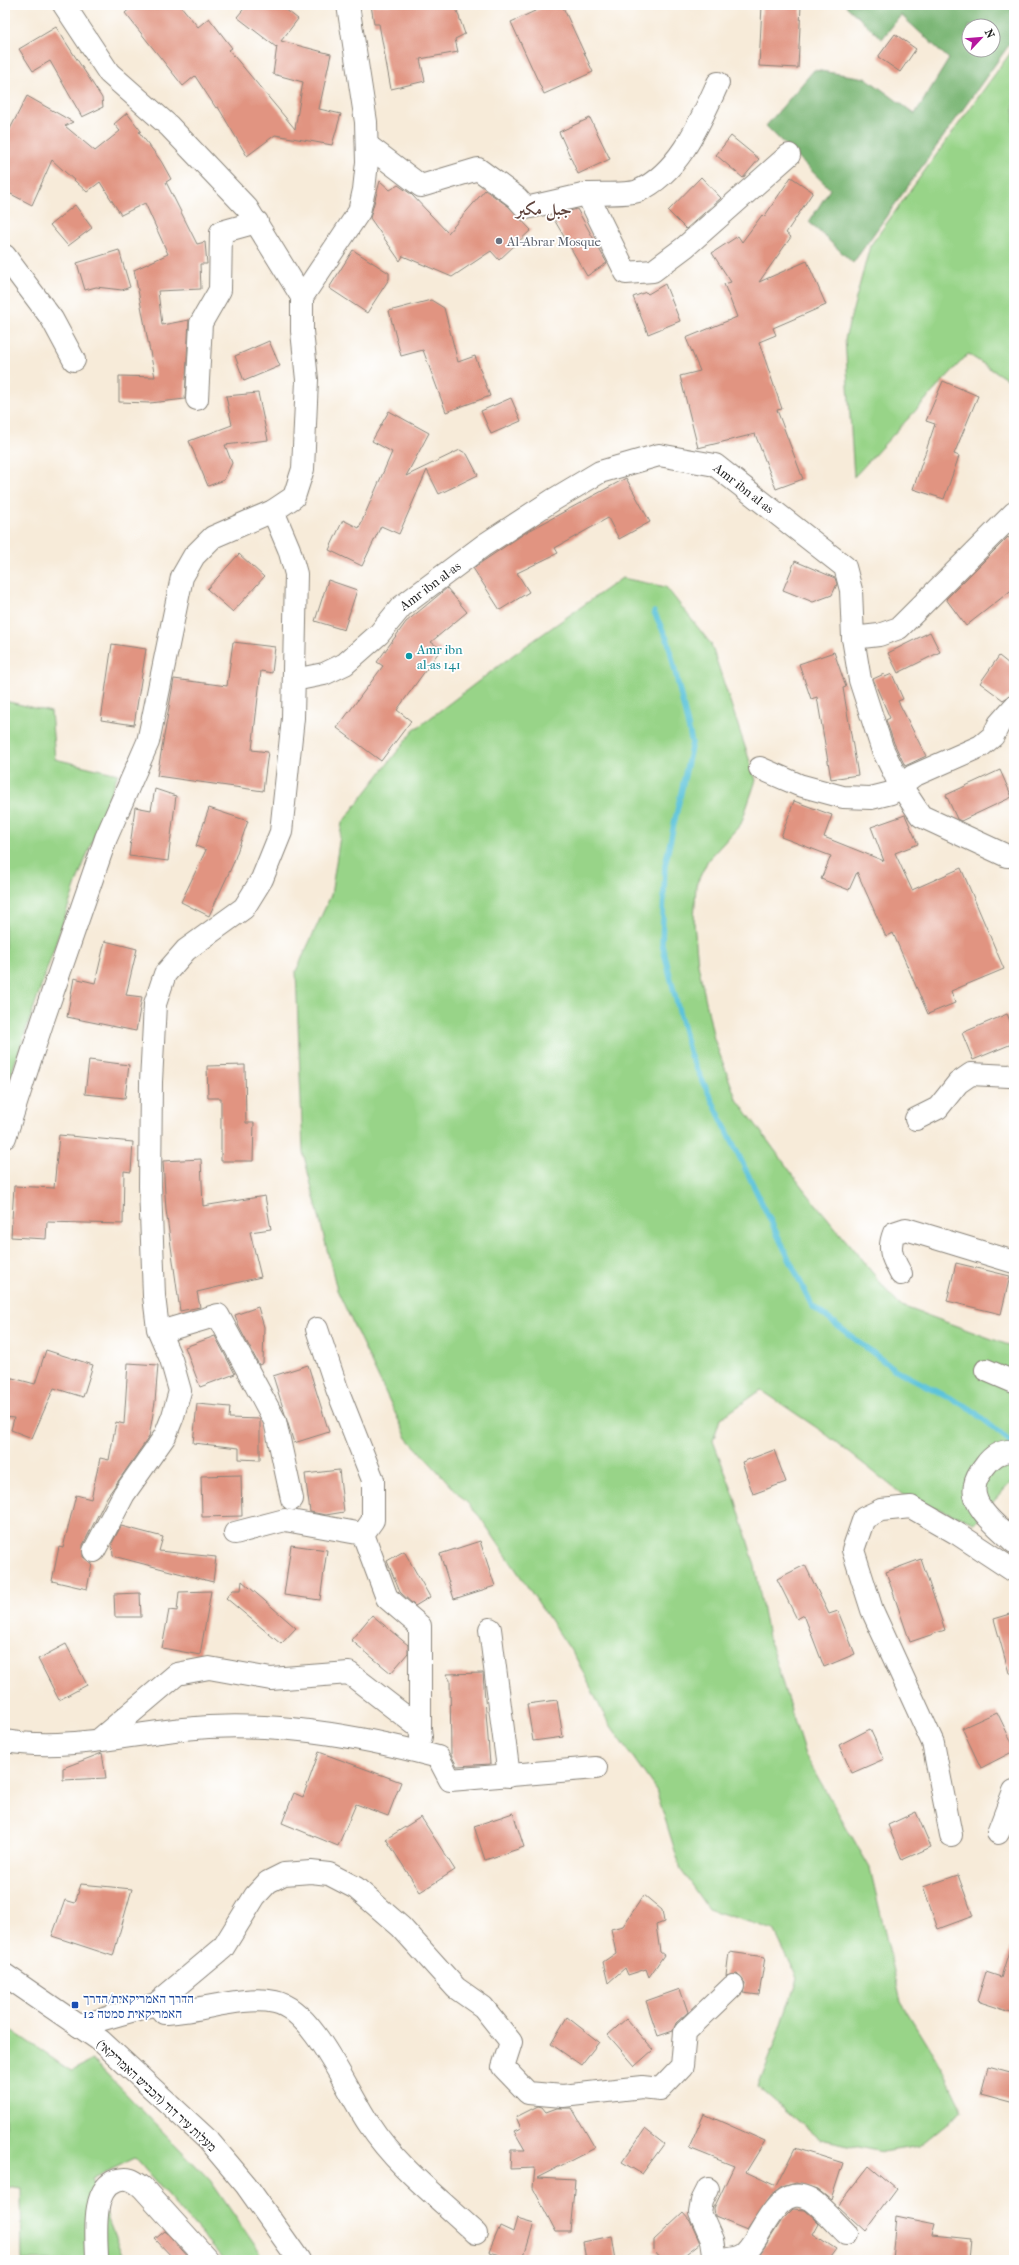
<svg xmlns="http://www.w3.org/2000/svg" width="1019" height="2265" font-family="'IM FELL French Canon',Amiri,'Frank Ruhl Libre',serif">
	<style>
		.green { fill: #98d488; stroke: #5a7852 }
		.forest { fill: #7ab674; stroke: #4b6948; fill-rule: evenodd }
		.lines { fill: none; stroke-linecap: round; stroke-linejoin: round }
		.stream { stroke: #5cc3da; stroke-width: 5.5 }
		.building { fill: #e19481 }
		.minor-casing { stroke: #8a847a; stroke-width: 24 }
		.tertiary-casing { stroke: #8a847a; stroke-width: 24 }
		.secondary-casing { stroke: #8a847a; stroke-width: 24 }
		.minor { stroke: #fff; stroke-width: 22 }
		.tertiary { stroke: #fff; stroke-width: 22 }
		.secondary { stroke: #fff; stroke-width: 22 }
		.worship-dot { fill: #6b7280; stroke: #fff; stroke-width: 1.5 }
		.culture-dot { fill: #0f9aa8; stroke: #fff; stroke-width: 1.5 }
		.transit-dot { fill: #1a4fb4; stroke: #fff; stroke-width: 1.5 }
		.labels { text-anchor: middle; stroke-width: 3.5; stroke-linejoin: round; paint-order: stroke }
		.worship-label { font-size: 13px; fill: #5b616d; stroke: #fff; text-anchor: start }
		.street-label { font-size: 13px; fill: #1c1c1c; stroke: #fff }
		.culture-label { font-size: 13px; fill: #0d838f; stroke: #fff; text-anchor: start }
		.transit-label { font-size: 13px; fill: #164399; stroke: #fff; text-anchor: start }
		.district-label { font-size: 17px; font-weight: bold; fill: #61463f; stroke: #fff }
	</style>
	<rect width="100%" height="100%" fill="#fff"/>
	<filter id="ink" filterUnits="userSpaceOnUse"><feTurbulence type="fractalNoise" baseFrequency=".025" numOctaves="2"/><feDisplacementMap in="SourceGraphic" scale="8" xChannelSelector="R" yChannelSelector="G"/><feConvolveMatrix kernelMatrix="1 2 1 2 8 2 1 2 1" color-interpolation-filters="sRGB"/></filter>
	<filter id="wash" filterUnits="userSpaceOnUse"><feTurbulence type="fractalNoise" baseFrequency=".012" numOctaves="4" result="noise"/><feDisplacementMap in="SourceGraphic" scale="16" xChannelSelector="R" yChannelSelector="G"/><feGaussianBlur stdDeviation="0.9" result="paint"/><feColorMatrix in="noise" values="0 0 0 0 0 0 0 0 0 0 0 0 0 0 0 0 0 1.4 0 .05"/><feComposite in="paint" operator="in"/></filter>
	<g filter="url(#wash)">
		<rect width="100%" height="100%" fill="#f7ebd9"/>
		<g class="green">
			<path d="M 1014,48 L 1014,384 L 968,354 L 854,477 L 845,339 L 870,246 Z"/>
			<path d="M 622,578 L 666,587 L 711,644 L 756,780 L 741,824 L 708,860 L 696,885 L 694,923 L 698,964 L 714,1039 L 736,1098 L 802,1187 L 899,1305 L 1014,1347 L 1014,1479 L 974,1523 L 903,1495 L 823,1432 L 761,1390 L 720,1419 L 713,1441 L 734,1495 L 755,1566 L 768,1637 L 805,1755 L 870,1868 L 901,2002 L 943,2070 L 963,2111 L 920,2146 L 882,2152 L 820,2139 L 758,2087 L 778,2036 L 797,1978 L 774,1930 L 708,1909 L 681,1870 L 656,1790 L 606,1719 L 576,1658 L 480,1517 L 407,1438 L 337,1290 L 303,1152 L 296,971 L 331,895 L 342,823 L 413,731 L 513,655 Z"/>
			<path d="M 5,701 L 51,712 L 55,759 L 118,774 L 77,881 L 5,1092 Z"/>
			<path d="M 5,2026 L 71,2071 L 93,2060 L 210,2180 L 265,2260 L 224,2260 L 135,2158 L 92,2179 L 124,2260 L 22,2260 L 21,2189 L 5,2187 Z"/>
		</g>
		<path class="forest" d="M 845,5 L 1014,5 L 1014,38 L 853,263 L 809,222 L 830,189 L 766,126 L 814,70 L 866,78 L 915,114 L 949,59 L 901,15 L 882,39 ZM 969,26 L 993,26 L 993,50 L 969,50 Z"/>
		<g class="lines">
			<path class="stream" d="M 654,612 L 668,641 L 692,743 L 665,865 L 662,944 L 690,1055 L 812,1306 L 894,1369 L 971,1409 L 1013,1444"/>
		</g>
		<g id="blocks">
			<g class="building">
				<path d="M 134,5 L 180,5 L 198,27 L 209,18 L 232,48 L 229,50 L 295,129 L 303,82 L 273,74 L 277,46 L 276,47 L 237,17 L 247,5 L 280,5 L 298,19 L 281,41 L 331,54 L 319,109 L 341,114 L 332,145 L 275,135 L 247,156 L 218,107 L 216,108 L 195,76 L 183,86 L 125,13 Z"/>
				<path d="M 371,5 L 455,5 L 465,34 L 455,39 L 458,52 L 420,59 L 425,81 L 391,89 L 379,24 L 374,24 Z"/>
				<path d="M 548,5 L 562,5 L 593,72 L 544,94 L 511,22 Z"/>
				<path d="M 762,5 L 801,5 L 798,68 L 759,66 Z"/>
				<path d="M 56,27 L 102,98 L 103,107 L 82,117 L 50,61 L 33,71 L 19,49 Z"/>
				<path d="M 895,34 L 916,49 L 900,72 L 878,57 Z"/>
				<path d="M 27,96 L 73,122 L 65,126 L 95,151 L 120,131 L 114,124 L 127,113 L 141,131 L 139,132 L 161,161 L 171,179 L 166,182 L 197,244 L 205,242 L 207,264 L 200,264 L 201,289 L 158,291 L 162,325 L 189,320 L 185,399 L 150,403 L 119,402 L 119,376 L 155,377 L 134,270 L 168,254 L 145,203 L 121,215 L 100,182 L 87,192 L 52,160 L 32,205 L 5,191 L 5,126 L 10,129 Z"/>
				<path d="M 590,118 L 610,159 L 578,174 L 559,132 Z"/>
				<path d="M 731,136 L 759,159 L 743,178 L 716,155 Z"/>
				<path d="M 701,177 L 721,198 L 686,229 L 668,211 Z"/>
				<path d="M 791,177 L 813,192 L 786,233 L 791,237 L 759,282 L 807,261 L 826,305 L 773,328 L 776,335 L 759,342 L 782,409 L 777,410 L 803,479 L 776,489 L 755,434 L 698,448 L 680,376 L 700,371 L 686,338 L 737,317 L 724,284 L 731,282 L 712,253 L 738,236 L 742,242 L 762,215 L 764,217 Z"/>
				<path d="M 380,181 L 390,190 L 398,185 L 411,194 L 448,233 L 485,190 L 508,206 L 531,230 L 499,260 L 491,251 L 452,277 L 403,256 L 400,261 L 370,218 Z"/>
				<path d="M 75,205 L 92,228 L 68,246 L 50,225 Z"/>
				<path d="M 577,209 L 607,263 L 587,276 L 552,216 Z"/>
				<path d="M 119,250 L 130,287 L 122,290 L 96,287 L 85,290 L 77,263 Z"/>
				<path d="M 353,250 L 389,273 L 389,279 L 367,313 L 329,288 Z"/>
				<path d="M 665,284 L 680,321 L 648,334 L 633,297 L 646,292 L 648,294 Z"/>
				<path d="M 431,300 L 444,308 L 458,362 L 475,356 L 490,396 L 446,412 L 423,350 L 401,356 L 389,311 Z"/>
				<path d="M 269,341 L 280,366 L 244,381 L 235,356 Z"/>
				<path d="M 943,381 L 978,396 L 954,454 L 959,456 L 944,499 L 913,489 L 935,424 L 926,421 Z"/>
				<path d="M 258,393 L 268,440 L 225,445 L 232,463 L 224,480 L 208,486 L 189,441 L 232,425 L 226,396 Z"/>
				<path d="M 511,398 L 521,421 L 491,434 L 481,411 Z"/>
				<path d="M 389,411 L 429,433 L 406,476 L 460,450 L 467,454 L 478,475 L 439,494 L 427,470 L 399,534 L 381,526 L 362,566 L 329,550 L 343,520 L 359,528 L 392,452 L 372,441 Z"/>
				<path d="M 626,478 L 650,522 L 619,539 L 608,518 L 555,548 L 558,553 L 517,573 L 529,592 L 500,610 L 473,568 L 525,533 Z"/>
				<path d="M 1008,537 L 1014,544 L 1014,588 L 966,626 L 946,599 Z"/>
				<path d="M 239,554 L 264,577 L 233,612 L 207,589 Z"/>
				<path d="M 795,561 L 835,578 L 837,584 L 832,595 L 813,602 L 783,590 Z"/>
				<path d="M 328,580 L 357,590 L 344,630 L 315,621 Z"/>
				<path d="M 447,588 L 467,612 L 431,642 L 441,649 L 397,710 L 411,721 L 381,761 L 337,728 L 383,666 L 377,662 L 406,622 Z"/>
				<path d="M 930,632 L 940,652 L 898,673 L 888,653 Z"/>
				<path d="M 233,642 L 275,647 L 272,673 L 261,671 L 252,750 L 268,752 L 263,791 L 157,776 L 174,679 L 227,686 Z"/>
				<path d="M 112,644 L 146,649 L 134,725 L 101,720 Z"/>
				<path d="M 834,652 L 846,687 L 843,688 L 858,775 L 831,779 L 817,697 L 811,699 L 799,664 Z"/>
				<path d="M 999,656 L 1014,668 L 1014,693 L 1003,700 L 980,683 Z"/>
				<path d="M 884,674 L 885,677 L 892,674 L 903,699 L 898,701 L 926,756 L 905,766 L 894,743 L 886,720 L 890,718 L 873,679 Z"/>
				<path d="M 1000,770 L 1012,797 L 961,821 L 957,819 L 946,795 Z"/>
				<path d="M 155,789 L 176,796 L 168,861 L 129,856 L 135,807 L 151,810 Z"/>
				<path d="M 794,801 L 832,815 L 824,837 L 884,861 L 871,827 L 905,815 L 918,844 L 895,853 L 912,890 L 961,868 L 1004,969 L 951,991 L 955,1003 L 928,1014 L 893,933 L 886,937 L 857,872 L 849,890 L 821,879 L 831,856 L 781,837 Z"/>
				<path d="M 209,808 L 248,821 L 233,864 L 209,916 L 181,902 L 206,850 L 196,846 Z"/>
				<path d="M 105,941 L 137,949 L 126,995 L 142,997 L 136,1031 L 67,1017 L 74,978 L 95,983 Z"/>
				<path d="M 1007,1014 L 1014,1030 L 1014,1043 L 973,1060 L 962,1033 Z"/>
				<path d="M 89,1060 L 129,1065 L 125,1098 L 85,1094 Z"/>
				<path d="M 245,1065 L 246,1123 L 254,1123 L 253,1161 L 221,1161 L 221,1098 L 208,1098 L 207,1066 Z"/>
				<path d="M 59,1135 L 133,1142 L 131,1172 L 124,1171 L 123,1224 L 47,1222 L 46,1239 L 11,1237 L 14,1186 L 54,1188 Z"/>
				<path d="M 201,1159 L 203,1206 L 265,1196 L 271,1229 L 250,1232 L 261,1277 L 197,1292 L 200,1307 L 180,1311 L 166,1210 L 163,1161 Z"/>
				<path d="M 956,1263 L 1010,1276 L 1001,1314 L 947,1301 Z"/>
				<path d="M 258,1307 L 264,1327 L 263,1363 L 259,1365 L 239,1327 L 235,1315 Z"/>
				<path d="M 215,1336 L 235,1374 L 200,1387 L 185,1347 Z"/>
				<path d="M 46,1350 L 93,1365 L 83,1397 L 54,1388 L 32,1438 L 11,1430 L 14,1418 L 5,1417 L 5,1376 L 35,1384 Z"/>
				<path d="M 128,1363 L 158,1365 L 155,1402 L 149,1437 L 107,1497 L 83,1545 L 83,1557 L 92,1563 L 87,1589 L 52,1581 L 59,1547 L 63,1548 L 76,1495 L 91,1499 L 100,1458 L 109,1460 L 116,1422 L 124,1424 Z"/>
				<path d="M 308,1365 L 329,1432 L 294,1443 L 273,1376 Z"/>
				<path d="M 197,1404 L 230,1407 L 229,1418 L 260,1419 L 260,1460 L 239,1459 L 239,1448 L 193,1443 Z"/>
				<path d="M 774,1450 L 786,1482 L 753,1494 L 742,1462 Z"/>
				<path d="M 339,1470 L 344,1512 L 326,1515 L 310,1512 L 305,1474 Z"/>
				<path d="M 241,1475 L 242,1516 L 202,1517 L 201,1476 Z"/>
				<path d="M 121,1526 L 163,1537 L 159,1551 L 216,1557 L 213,1582 L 113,1556 L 112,1543 Z"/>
				<path d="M 480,1541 L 495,1586 L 454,1599 L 440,1554 Z"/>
				<path d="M 291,1545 L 327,1550 L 320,1600 L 284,1595 Z"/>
				<path d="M 404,1551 L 430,1597 L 415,1606 L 400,1592 L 387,1561 Z"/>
				<path d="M 921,1559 L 945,1630 L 910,1642 L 886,1572 Z"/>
				<path d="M 805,1565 L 829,1614 L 838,1611 L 855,1654 L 824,1667 L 804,1615 L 797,1619 L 777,1579 Z"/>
				<path d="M 242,1581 L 296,1628 L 281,1644 L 226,1598 L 233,1590 L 241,1590 Z"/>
				<path d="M 211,1591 L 200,1655 L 162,1648 L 169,1610 L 177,1611 L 179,1592 Z"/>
				<path d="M 140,1593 L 141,1617 L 115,1617 L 114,1594 Z"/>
				<path d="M 1014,1613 L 1014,1673 L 1009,1673 L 994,1619 Z"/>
				<path d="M 372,1615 L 408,1645 L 408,1653 L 391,1673 L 351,1640 Z"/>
				<path d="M 66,1644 L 87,1685 L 59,1700 L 38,1659 Z"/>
				<path d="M 483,1673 L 490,1764 L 457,1766 L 451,1755 L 450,1680 L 446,1674 Z"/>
				<path d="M 557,1700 L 563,1737 L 533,1741 L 527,1704 Z"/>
				<path d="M 997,1712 L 1014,1747 L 1014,1751 L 981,1768 L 962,1728 Z"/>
				<path d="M 870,1729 L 884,1759 L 852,1773 L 839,1745 Z"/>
				<path d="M 319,1752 L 401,1782 L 388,1816 L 356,1804 L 338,1846 L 282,1823 L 294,1793 L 303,1797 Z"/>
				<path d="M 102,1753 L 106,1778 L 63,1780 L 63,1768 Z"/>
				<path d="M 916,1812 L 931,1847 L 902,1860 L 888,1825 Z"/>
				<path d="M 513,1813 L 524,1847 L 485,1860 L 474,1826 Z"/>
				<path d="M 421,1817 L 455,1870 L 420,1892 L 386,1839 Z"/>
				<path d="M 958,1875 L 973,1916 L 938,1929 L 923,1887 Z"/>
				<path d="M 81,1884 L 132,1889 L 113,1956 L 52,1936 L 65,1900 L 75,1903 Z"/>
				<path d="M 644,1895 L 662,1910 L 664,1922 L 656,1925 L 660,1952 L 664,1955 L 649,1977 L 646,1969 L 628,1975 L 625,1968 L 608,1983 L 603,1962 L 616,1953 L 611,1929 L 623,1926 Z"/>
				<path d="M 1010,1948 L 1014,1948 L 1014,2013 L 977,2001 L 986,1972 L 1001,1977 Z"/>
				<path d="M 729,1952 L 765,1957 L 759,1995 L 743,1993 L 745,1983 L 737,1974 L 726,1976 Z"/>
				<path d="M 680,1989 L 688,2012 L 676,2023 L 673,2031 L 658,2036 L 646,2001 Z"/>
				<path d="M 567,2017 L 599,2042 L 581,2065 L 551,2044 Z"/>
				<path d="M 626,2019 L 653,2050 L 635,2066 L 608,2035 Z"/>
				<path d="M 988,2067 L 1014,2074 L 1014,2103 L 981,2094 Z"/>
				<path d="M 538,2106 L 542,2107 L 546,2112 L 557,2108 L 572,2108 L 595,2148 L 537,2178 L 575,2180 L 570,2232 L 556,2232 L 533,2188 L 535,2168 L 510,2169 L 511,2150 L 525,2150 L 514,2131 L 521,2128 L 516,2117 Z"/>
				<path d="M 704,2114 L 765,2141 L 746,2172 L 776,2186 L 795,2148 L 843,2163 L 831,2200 L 817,2189 L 796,2183 L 782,2187 L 770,2196 L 747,2230 L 715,2217 L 714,2208 L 734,2166 L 689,2148 Z"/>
				<path d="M 645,2129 L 664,2144 L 642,2174 L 622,2162 Z"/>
				<path d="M 869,2166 L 896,2189 L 865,2231 L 838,2206 Z"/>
				<path d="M 793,2209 L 805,2210 L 815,2219 L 819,2223 L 813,2234 L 836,2249 L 828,2260 L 756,2260 L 782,2220 Z"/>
				<path d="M 683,2213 L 690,2221 L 700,2243 L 678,2260 L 662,2260 L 654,2251 L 654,2240 Z"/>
				<path d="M 896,2216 L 935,2224 L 932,2235 L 971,2239 L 969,2260 L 892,2260 Z"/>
				<path d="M 517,2218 L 534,2223 L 523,2260 L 498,2260 L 499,2255 L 489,2252 L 500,2226 L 513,2232 Z"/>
				<path d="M 165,2231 L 191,2260 L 175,2260 L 155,2239 Z"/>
				<path d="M 612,2236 L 616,2260 L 586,2260 L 583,2242 Z"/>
			</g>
		</g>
	</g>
	<g filter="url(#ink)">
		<use href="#blocks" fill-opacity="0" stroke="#8a847a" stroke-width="1"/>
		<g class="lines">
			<defs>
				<g id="minor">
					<path d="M 64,5 L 109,73 L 169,126 L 247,208 L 302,297"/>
					<path d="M 367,145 L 421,186 L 478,169 L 516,197 L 526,208 L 587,194 L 626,273 L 653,271 L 685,247 L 789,155"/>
					<path d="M 587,194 C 600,193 627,195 638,191 C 680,172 700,122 718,83"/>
					<path d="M 5,256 L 52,319 L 74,360"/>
					<path d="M 197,399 L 201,323 L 220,290 L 221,232 L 257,222"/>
					<path d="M 853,638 L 860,680 L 882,748 L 899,783 L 921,816 L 1007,856 L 1014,856"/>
					<path id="s1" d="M 294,680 L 324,674 L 345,664 L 379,634 L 401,607 L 484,545 L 553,500 L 600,472 L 659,455 L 715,465 L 845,567 L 851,590 L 853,638 L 879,635 L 899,628 L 1014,513"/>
					<path d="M 760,768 L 799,785 L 843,797 L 871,798 L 891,793 L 913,776 L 981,746 L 993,736 L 999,724 L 1014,707"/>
					<path d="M 916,1119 L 938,1108 L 958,1083 L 971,1074 L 1009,1076 L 1014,1075"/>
					<path d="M 901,1274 C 893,1259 887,1250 894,1233 L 906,1229 L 1014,1262"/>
					<path d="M 317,1329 L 337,1389 L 373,1480 L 373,1520 L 363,1534 L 387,1598 L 420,1626 L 420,1728"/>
					<path d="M 160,1332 L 218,1315 L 275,1421 L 292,1499"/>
					<path d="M 986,1370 L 1014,1382"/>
					<path d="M 1014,1451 C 1002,1450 992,1456 985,1466 C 981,1471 976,1478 975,1485 C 970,1507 1000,1528 1014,1542"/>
					<path d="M 235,1533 L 285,1520 L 363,1534"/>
					<path d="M 94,1551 L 124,1494 L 165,1436 L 173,1416 L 180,1391 L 171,1359 L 158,1329 L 154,1296 L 150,1186 L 151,1082 L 155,1004 L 165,974 L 186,950 L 244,908 L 262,879 L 281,832 L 293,718 L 296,574 L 289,549 L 273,511"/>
					<path d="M 490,1629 L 509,1776"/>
					<path d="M 99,1740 L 177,1674 L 209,1668 L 271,1679 L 349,1673 L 420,1728 L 421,1737"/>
					<path d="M 5,1741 C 64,1751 125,1735 183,1729 C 269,1720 356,1735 438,1757 L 450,1780 L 596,1768"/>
					<path d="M 998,1833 L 1014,1791"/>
					<path d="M 951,1835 L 933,1743 L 872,1610 L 853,1550 L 864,1518 L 881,1510 L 911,1507 L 958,1534 L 1014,1571"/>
					<path d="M 156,2004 L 164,2013 C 198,2012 243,1995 275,2002 C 314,2010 347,2092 369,2124 C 396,2166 440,2199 476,2233"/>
					<path d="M 79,2026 L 156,2004 L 223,1948 L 255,1896 L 268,1882 L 284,1874 L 311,1872 L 329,1874 L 356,1888 L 401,1927 L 456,1988 L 483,2007 L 511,2042 L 503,2067 L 528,2093 L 563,2096 L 642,2087 L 660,2089 L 682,2066 L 685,2032 L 733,1986"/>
					<path d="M 708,2189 L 702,2201 L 700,2213 L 712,2240 L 715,2260"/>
					<path d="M 97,2260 C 97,2238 90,2189 117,2180 C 128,2177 133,2180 142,2187 L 208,2260"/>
					<path d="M 720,2260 C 728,2259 740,2259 746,2252 C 763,2235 777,2182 810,2199 C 819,2204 838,2225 846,2233"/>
				</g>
				<path id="tertiary" d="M 5,1137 L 43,1020 L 106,838 L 148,742 L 182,577 L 194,556 L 213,537 L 273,511 L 294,497 L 303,469 L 307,380 L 302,331 L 302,297 L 359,212 L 364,190 L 367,162 L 366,122 L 348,5"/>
				<path id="secondary" d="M 5,1975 L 101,2041 L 208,2140 L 246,2185 L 299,2260"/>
			</defs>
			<use href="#minor" class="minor-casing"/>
			<use href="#tertiary" class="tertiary-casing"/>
			<use href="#secondary" class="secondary-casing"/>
			<use href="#minor" class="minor"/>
			<use href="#tertiary" class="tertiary"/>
			<use href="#secondary" class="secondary"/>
		</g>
	</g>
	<circle class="worship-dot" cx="499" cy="241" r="4"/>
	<circle class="culture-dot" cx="409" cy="656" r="4"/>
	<rect class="transit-dot" x="71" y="2001" width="8" height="8" rx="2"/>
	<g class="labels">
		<g class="worship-label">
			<text x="507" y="246">Al-Abrar Mosque</text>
		</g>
		<g class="street-label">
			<text dy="5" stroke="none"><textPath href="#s1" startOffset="530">Amr ibn al-as</textPath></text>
			<text dy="5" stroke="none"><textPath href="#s1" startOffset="170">Amr ibn al-as</textPath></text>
			<text transform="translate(157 2095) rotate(43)" y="5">מעלות עיר דוד (הכביש האמריקאי)</text>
		</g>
		<g class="culture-label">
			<text x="417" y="654">Amr ibn<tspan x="417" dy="15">al-as 141</tspan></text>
		</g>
		<g class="transit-label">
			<text x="83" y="2003">הדרך האמריקאית/הדרך<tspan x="83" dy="15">האמריקאית סמטה 12</tspan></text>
		</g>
		<g class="district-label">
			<text x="544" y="215">جبل مكبر</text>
		</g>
	</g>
	<rect width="1019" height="2265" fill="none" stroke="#fff" stroke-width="20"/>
	<g transform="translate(981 38) rotate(64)"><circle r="19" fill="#ffffff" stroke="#a4a4a4"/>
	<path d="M0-3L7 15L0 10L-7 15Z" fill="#b5179e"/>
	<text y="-6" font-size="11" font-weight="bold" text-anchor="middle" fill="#1c1c1c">N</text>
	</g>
</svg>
